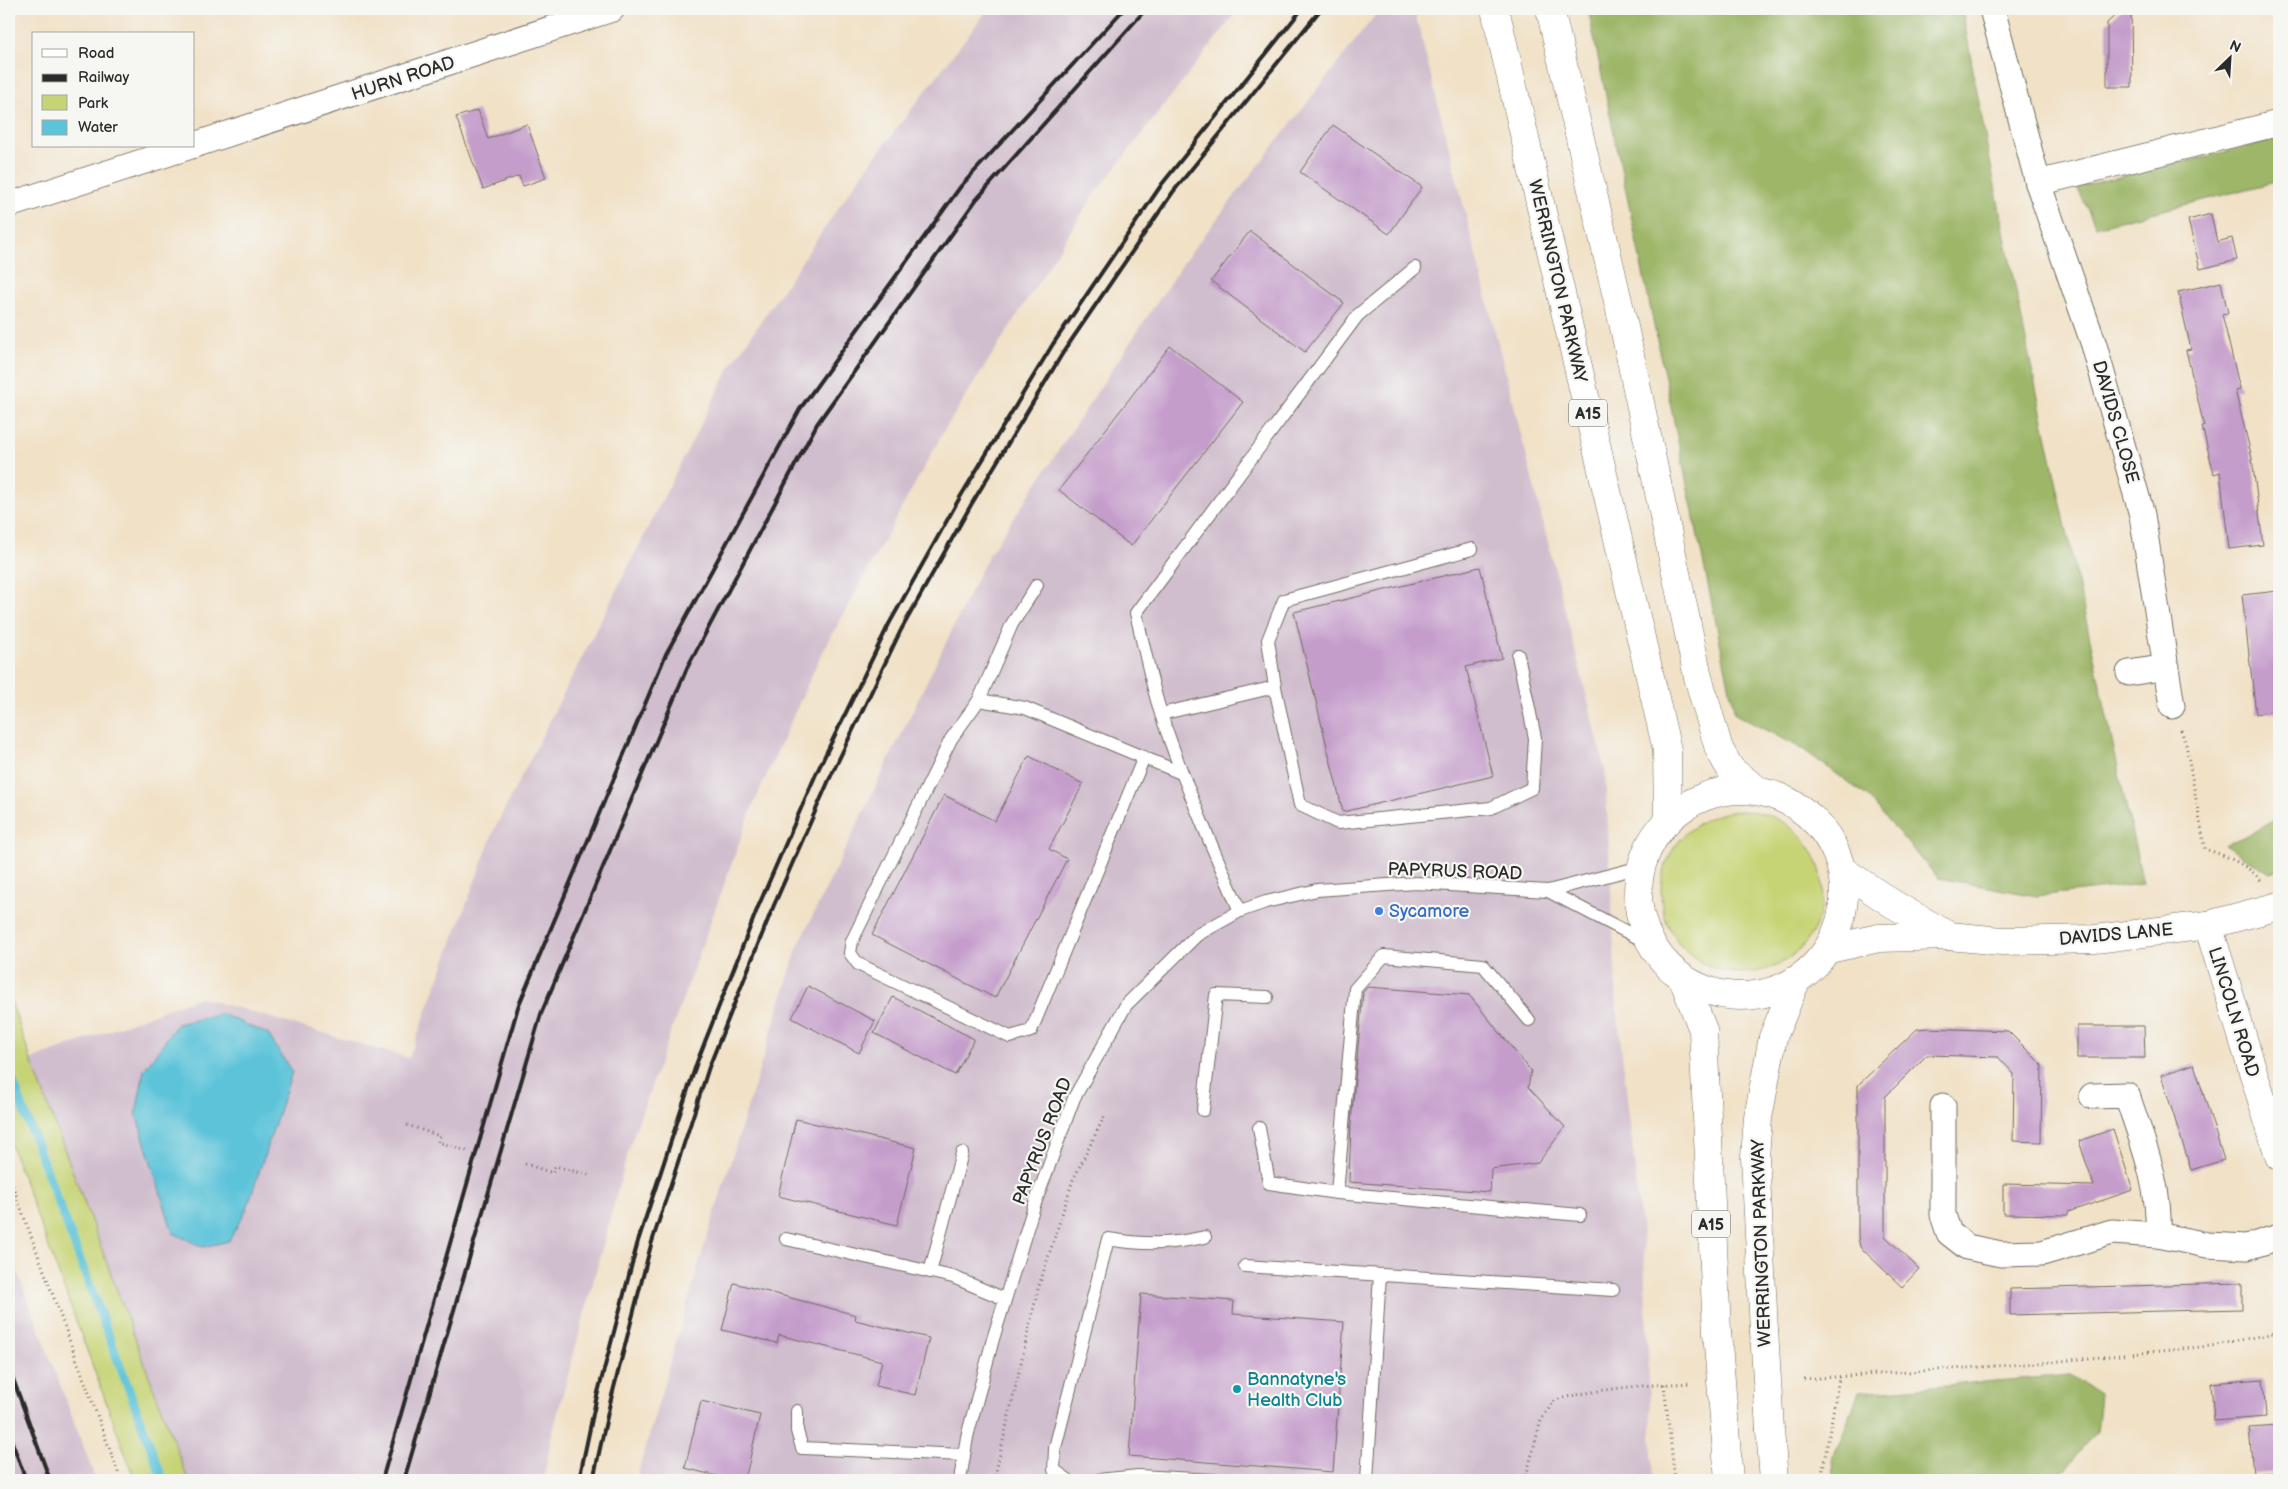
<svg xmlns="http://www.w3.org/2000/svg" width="2288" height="1489" font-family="'Balsamiq Sans',sans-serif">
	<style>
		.industrial { fill: #d0bdcd }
		.green { fill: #c7d476; stroke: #798050 }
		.forest { fill: #9db667; stroke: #647049 }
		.water { fill: #5cc3d9; stroke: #447782 }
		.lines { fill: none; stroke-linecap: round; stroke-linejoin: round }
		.stream { stroke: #5cc3d9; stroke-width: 9 }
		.building { fill: #c49dcb }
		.lane-casing { stroke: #706b61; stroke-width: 14 }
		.street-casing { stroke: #706b61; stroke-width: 27 }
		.secondary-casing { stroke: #706b61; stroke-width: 29 }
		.highway-casing { stroke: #706b61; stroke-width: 29 }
		.path { stroke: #706b61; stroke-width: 3; stroke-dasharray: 1 4; stroke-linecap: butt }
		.lane { stroke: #fff; stroke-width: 12 }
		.street { stroke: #fff; stroke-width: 25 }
		.secondary { stroke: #fff; stroke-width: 28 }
		.highway { stroke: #fff; stroke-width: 28 }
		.rail { stroke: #2b2b2b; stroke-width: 4 }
		.highway-bridge-casing { stroke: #706b61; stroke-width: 29; stroke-linecap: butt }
		.highway-bridge { stroke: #fff; stroke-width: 28 }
		.shop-dot { fill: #3f7fe0; stroke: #f6f6f2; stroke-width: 2 }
		.culture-dot { fill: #0f9aa8; stroke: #f6f6f2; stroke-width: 2 }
		.labels { text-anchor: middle; stroke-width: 4.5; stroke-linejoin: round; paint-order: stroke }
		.shield { fill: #f6f6f2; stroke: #686867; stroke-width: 1 }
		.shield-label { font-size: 16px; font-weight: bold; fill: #2b2b2b }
		.street-label { font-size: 18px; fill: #2b2b2b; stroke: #f6f6f2 }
		.shop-label { font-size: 18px; fill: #366cbe; stroke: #f6f6f2; text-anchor: start }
		.culture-label { font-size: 18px; fill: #0d838f; stroke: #f6f6f2; text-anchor: start }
	</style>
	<rect width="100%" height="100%" fill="#f6f6f2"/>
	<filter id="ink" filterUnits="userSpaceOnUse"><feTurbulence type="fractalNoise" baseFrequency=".02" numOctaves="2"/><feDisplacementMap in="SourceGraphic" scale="10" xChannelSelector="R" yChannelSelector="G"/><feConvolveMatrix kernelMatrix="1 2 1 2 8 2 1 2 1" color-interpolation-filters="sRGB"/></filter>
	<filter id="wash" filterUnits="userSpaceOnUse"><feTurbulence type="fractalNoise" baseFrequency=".0096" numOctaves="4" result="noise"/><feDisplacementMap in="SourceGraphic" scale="20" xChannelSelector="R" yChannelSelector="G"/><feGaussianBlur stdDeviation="1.12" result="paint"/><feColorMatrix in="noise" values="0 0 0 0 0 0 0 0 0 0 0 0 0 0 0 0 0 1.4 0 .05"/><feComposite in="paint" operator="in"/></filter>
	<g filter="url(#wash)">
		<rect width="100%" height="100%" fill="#f1e1c6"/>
		<g class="industrial">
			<path d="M 988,9 L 1239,9 L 1091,199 L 945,429 L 819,659 L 751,810 L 630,1145 L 550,1442 L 544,1480 L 188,1480 L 31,1060 L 199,997 L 409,1058 L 494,830 L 730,367 L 856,182 Z"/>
			<path d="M 1380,9 L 1414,9 L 1605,769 L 1617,1008 L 1644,1252 L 1653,1480 L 636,1480 L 700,1260 L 798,946 L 987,558 L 1185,260 Z"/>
			<path d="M 9,1249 L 96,1480 L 9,1480 Z"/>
		</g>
		<g class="green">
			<circle cx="1742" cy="892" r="81"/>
			<path d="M 9,995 L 31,1060 L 188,1480 L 135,1480 L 9,1140 Z"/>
		</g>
		<g class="forest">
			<path d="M 1588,9 L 1962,9 L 1985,136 L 2029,356 L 2143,884 L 2037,896 L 1938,878 L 1867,796 L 1804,750 L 1735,714 Z"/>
			<path d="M 2279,139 L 2279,181 L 2096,227 L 2077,187 Z"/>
			<path d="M 2279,817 L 2279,870 L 2270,873 L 2224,845 L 2257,831 Z"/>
			<path d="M 2070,1375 L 2100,1394 L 2096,1433 L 2064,1470 L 1957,1480 L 1834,1480 L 1833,1459 L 1859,1392 Z"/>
		</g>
		<path class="water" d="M 222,1014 L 268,1034 L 292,1072 L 247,1208 L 229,1241 L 203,1247 L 173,1233 L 136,1114 L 144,1070 L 177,1024 Z"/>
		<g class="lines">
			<path class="stream" d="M 9,1071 L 163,1480"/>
		</g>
		<g id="blocks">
			<g class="building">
				<path d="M 2122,9 L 2131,9 L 2132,87 L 2107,87 L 2107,23 Z"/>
				<path d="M 478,110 L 488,139 L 527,124 L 546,178 L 523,186 L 519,176 L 483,189 L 456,117 Z"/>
				<path d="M 1333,125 L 1422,187 L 1389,234 L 1300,172 Z"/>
				<path d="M 2211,214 L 2217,242 L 2232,238 L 2237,260 L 2200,269 L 2188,220 Z"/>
				<path d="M 1250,231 L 1344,303 L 1305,352 L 1211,281 Z"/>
				<path d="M 2221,282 L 2228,313 L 2222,314 L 2240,389 L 2235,390 L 2252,458 L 2263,545 L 2229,549 L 2220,472 L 2214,474 L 2202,426 L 2204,426 L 2186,350 L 2191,349 L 2178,292 Z"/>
				<path d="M 1170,346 L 1243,402 L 1131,546 L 1059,490 Z"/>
				<path d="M 1480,567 L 1502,658 L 1466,667 L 1493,776 L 1343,812 L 1294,612 Z"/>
				<path d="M 2278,591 L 2279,711 L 2256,714 L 2242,595 Z"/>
				<path d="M 1029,756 L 1083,784 L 1049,849 L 1067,859 L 995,998 L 872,935 L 944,795 L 995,821 Z"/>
				<path d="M 808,986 L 875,1021 L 859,1053 L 792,1018 Z"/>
				<path d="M 1368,987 L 1469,995 L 1531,1071 L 1528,1087 L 1565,1127 L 1538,1163 L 1491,1169 L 1490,1192 L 1349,1182 L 1351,1124 L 1363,992 Z"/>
				<path d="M 893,997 L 974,1039 L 955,1075 L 874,1033 Z"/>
				<path d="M 2077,1026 L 2144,1026 L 2145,1058 L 2077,1058 Z"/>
				<path d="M 1928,1028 L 2008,1031 L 2042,1065 L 2041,1142 L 2013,1141 L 2014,1074 L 1998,1057 L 1927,1055 L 1885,1097 L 1885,1236 L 1919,1269 L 1902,1287 L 1860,1247 L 1858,1236 L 1858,1085 L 1917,1029 Z"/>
				<path d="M 2194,1064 L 2224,1160 L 2191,1170 L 2161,1075 Z"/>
				<path d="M 796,1119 L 916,1148 L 897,1225 L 778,1196 Z"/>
				<path d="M 2113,1129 L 2133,1190 L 2068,1212 L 2068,1215 L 2003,1214 L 2003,1184 L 2094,1186 L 2079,1141 Z"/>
				<path d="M 734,1283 L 856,1315 L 855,1320 L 929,1338 L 915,1395 L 876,1386 L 882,1361 L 779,1335 L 777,1343 L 722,1330 Z"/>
				<path d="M 2242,1283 L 2242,1309 L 2010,1315 L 2010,1289 Z"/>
				<path d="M 1141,1294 L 1234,1301 L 1233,1314 L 1344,1322 L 1333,1472 L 1129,1456 Z"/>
				<path d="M 2263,1379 L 2266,1417 L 2214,1421 L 2211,1383 Z"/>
				<path d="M 701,1401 L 760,1415 L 745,1480 L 733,1480 L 685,1468 Z"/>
				<path d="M 2279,1426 L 2279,1471 L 2253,1473 L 2249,1428 Z"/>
			</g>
		</g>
	</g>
	<g filter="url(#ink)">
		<use href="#blocks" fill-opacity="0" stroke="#706b61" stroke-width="1"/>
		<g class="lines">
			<defs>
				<g id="lane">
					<path d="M 1472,549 L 1284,600 L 1268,640 L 1275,687 L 1300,805 L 1338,823 L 1491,808 L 1532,788 L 1535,738 L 1518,655"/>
					<path d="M 979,700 L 1012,624 L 1037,585"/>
					<path d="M 1161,714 L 1275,687"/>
					<path d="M 1144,757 L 1031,1031 L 1010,1037 L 858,964 L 850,953 L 852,941 L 951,739 L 979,700 L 1025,708 L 1181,773"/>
					<path d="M 1548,891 L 1650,944"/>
					<path d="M 1240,911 C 1212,847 1184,783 1162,717 C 1151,683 1144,647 1136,613 L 1358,315 L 1415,268"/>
					<path d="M 1203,1110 L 1216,995 L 1267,997"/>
					<path d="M 1259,1128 L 1269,1183 L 1337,1193 L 1580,1215"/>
					<path d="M 1337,1193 L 1355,989 L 1384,956 L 1483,965 L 1529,1020"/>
					<path d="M 786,1239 L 953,1277 L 1005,1299"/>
					<path d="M 1245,1266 L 1613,1290"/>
					<path d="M 930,1272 L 962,1153"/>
					<path d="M 797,1411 L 797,1431 L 802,1448 L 964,1455"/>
					<path d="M 960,1480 L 967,1437 L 993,1339 L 1034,1206 L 1074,1098 L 1126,1005 L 1197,935 L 1240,911 L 1266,902 L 1317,890 L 1416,883 L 1548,891 L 1641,867"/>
					<path d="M 1068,1480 L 1054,1470 L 1055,1448 L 1108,1239 C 1145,1245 1168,1245 1205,1237"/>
					<path d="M 1098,1480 L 1138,1476 L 1214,1480"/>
					<path d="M 1367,1480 L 1380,1275"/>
				</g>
				<g id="street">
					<path d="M 1992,9 L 2038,183 L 2094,345 L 2142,515 L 2172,706"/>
					<path d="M 194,145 L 612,9"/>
					<path d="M 2038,183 L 2279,123"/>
					<path d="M 9,205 L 191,146"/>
					<path d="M 2129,673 L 2167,667"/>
					<path d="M 2092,1096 L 2127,1095 C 2142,1141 2161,1186 2158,1235"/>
					<path d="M 1943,1106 L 1943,1215 L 1949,1233 L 1967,1247 L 2001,1254 L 2042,1253 L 2112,1232 L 2158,1235 L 2207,1245 L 2247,1247 L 2279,1237"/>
				</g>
				<g id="secondary">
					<path d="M 1842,870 L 1893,904 L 1949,936"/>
					<path d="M 2208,925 L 2279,1156"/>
					<path d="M 1829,949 L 1879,938 L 1949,936 L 2002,941 L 2095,939 L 2208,925 L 2279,906"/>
				</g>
				<g id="highway">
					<path d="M 1495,9 L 1667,750 L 1668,819"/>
					<path d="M 1550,9 L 1624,327 L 1698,677 L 1719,749 L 1731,770 L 1759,791"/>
					<circle cx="1741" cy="893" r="103"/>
					<path d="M 1683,979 L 1703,1030 L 1717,1332"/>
					<path d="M 1764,1330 L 1755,1157 L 1758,1118 L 1773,1037 L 1796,981"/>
					<path d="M 1725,1430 L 1729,1480"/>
					<path d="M 1770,1430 L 1774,1480"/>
				</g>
			</defs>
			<use href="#lane" class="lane-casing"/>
			<use href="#street" class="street-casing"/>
			<use href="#secondary" class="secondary-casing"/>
			<use href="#highway" class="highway-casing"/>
			<g class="path">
				<path d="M 2181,730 L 2186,744 L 2205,849 C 2226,856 2248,864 2262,882"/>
				<path d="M 407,1125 L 440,1136 L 438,1142 L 467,1151"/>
				<path d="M 525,1164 L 553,1173 L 555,1166 L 589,1175"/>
				<path d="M 9,1176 L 121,1480"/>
				<path d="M 1804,1379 L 2040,1363 L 2211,1346 L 2279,1332"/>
				<path d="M 1664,1384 L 1675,1480"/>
				<path d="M 994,1480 L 1038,1289 L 1073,1180 L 1105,1115"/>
				<path d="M 1525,1480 L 1541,1420 L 1555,1400 C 1600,1388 1646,1385 1692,1383"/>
				<path d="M 1821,1480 L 1839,1378"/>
			</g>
			<use href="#lane" class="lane"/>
			<use href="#street" class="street"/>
			<use href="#secondary" class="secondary"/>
			<use href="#highway" class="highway"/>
			<g class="rail">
				<path d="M 9,1368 L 50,1480"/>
				<path d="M 9,1434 L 26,1480"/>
				<path d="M 382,1480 L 518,1007 L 666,654 L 800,409 L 961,186 L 1124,9"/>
				<path d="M 404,1480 L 541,1014 L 687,668 L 817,424 L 976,200 L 1146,9"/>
				<path d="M 579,1480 L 596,1400 L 638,1241 L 697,1062 L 758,907 L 816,774 L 889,624 L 959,499 L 1053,344 L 1162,184 L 1302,9"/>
				<path d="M 593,1480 L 610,1403 L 651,1245 L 709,1067 L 771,912 L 829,780 L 901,630 L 971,505 L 1064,351 L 1173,192 L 1321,9"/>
			</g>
			<defs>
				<g id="highway-bridge">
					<path d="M 1764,1330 L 1770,1430"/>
					<path d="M 1717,1332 L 1725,1430"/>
				</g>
			</defs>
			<use href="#highway-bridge" class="highway-bridge-casing"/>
			<use href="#highway-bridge" class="highway-bridge"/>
		</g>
	</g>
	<circle class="shop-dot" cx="1379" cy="911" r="5"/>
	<circle class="culture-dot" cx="1237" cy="1389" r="5"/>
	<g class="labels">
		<g class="shield">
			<rect x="1569" y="399.5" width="38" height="27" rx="4"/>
			<rect x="1692" y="1210.5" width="38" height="27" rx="4"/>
		</g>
		<g class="shield-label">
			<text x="1588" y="419">A15</text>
			<text x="1711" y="1230">A15</text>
		</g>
		<g class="street-label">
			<text transform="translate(403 78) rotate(-18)" y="6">HURN ROAD</text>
			<text transform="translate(1558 281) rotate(77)" y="6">WERRINGTON PARKWAY</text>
			<text transform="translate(2116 422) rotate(74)" y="6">DAVIDS CLOSE</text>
			<text transform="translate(1455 871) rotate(2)" y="6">PAPYRUS ROAD</text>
			<text transform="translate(2116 934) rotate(-5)" y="6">DAVIDS LANE</text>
			<text transform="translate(2234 1012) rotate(73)" y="6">LINCOLN ROAD</text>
			<text transform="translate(1042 1141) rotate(-69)" y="6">PAPYRUS ROAD</text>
			<text transform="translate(1761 1243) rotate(-92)" y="6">WERRINGTON PARKWAY</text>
		</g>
		<g class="shop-label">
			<text x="1389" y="917">Sycamore</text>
		</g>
		<g class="culture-label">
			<text x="1247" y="1385">Bannatyne's<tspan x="1247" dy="21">Health Club</tspan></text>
		</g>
	</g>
	<rect width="2288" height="1489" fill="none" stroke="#f6f6f2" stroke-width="30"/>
	<rect x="32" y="32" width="162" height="115" fill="#f6f6f2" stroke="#a5a5a2"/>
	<rect x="42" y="49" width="25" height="8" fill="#ffffff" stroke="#a5a5a2"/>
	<text x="78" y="58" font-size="15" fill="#2b2b2b">Road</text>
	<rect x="42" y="74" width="25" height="8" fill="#2b2b2b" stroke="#a5a5a2"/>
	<text x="78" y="82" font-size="15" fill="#2b2b2b">Railway</text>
	<rect x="42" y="95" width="25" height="15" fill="#c7d476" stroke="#a5a5a2"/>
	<text x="78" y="108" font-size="15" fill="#2b2b2b">Park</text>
	<rect x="42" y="120" width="25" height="15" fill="#5cc3d9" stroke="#a5a5a2"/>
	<text x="78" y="132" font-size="15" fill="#2b2b2b">Water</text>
	<g transform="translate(2230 58) rotate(25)" stroke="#f6f6f2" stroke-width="4" paint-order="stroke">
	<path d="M0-4L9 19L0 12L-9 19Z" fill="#2b2b2b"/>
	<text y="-8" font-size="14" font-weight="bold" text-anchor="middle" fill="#2b2b2b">N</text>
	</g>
</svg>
